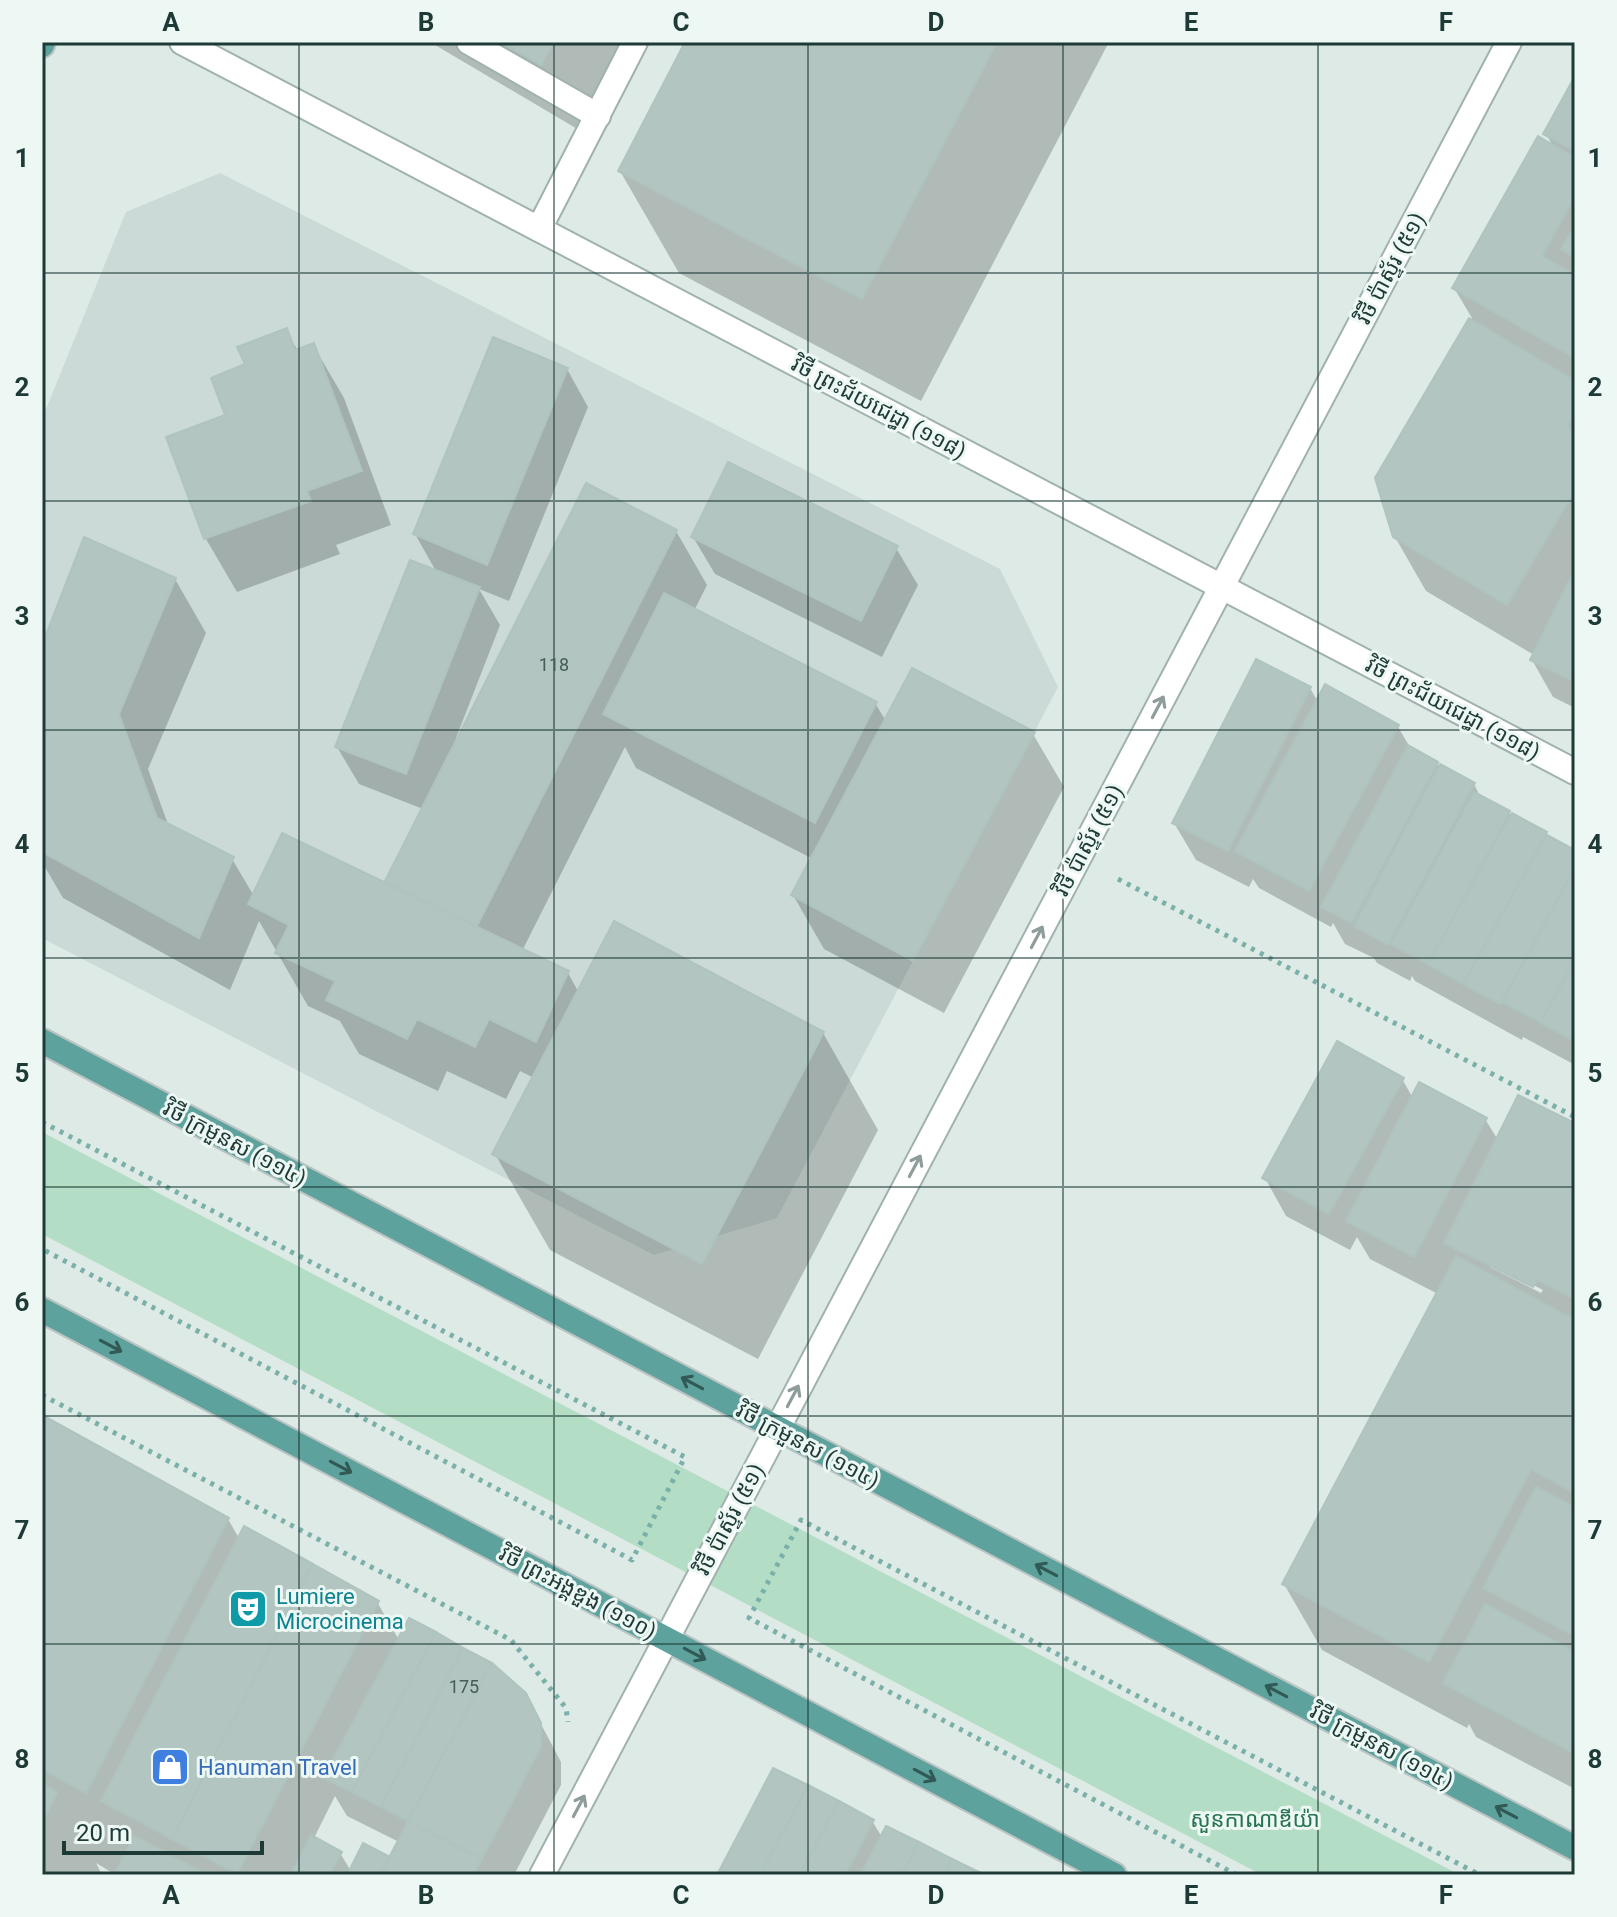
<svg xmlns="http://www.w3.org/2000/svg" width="1617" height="1917" font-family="Roboto,'Noto Sans Khmer',sans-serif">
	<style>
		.built { fill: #cbdad6 }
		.green { fill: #b4ddc6 }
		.shadow { fill: #0003; fill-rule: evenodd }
		.building { fill: #b2c5c0; stroke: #afc4bf; stroke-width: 2 }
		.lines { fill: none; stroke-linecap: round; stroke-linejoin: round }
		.service-casing { stroke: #a0b2ae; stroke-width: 28 }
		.minor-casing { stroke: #a0b2ae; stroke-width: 28 }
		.tertiary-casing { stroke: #a0b2ae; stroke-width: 28 }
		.primary-casing { stroke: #bcc4c3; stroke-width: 28 }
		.path { stroke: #7bb0a8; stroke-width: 5; stroke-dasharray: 4 6; stroke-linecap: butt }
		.service { stroke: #fff; stroke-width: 24 }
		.minor { stroke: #fff; stroke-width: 24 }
		.tertiary { stroke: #fff; stroke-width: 24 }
		.primary { stroke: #5ea29d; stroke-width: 24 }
		.oneway { stroke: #8e9c9b }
		.oneway2 { stroke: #315956 }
		.grid { fill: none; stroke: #1e3a37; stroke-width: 2; stroke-opacity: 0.55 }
		.labels { text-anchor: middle; stroke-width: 6; stroke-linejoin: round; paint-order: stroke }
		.number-label { font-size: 18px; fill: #435d59 }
		.street-label { font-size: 22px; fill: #1e3a37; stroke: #edf7f3 }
		.culture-label { font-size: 22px; fill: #0d838f; stroke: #edf7f3; text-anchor: start }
		.shop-label { font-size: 22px; fill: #366cbe; stroke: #edf7f3; text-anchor: start }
		.park-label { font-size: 22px; fill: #267351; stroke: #edf7f3 }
		.neatline { fill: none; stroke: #1e3a37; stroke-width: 3 }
		.grid-label { font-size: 26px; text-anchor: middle; font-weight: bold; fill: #1e3a37 }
	</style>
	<rect width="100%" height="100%" fill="#ddeae6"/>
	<path class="built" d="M 220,173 L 1000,569 L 1058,687 L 777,1218 L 654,1255 L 42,938 L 42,419 L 126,212 Z"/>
	<path class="green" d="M 42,1132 L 1460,1875 L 1262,1875 L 42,1234 Z"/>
	<g class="shadow">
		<path d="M 430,42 L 629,42 L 579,130 Z"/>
		<path d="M 687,42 L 1109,42 L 921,401 L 679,273 L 620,171 Z"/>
		<path d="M 1575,80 L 1575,708 L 1553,697 L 1532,660 L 1534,655 L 1426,591 L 1395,537 L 1377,478 L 1472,318 L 1454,288 L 1554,148 L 1546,134 Z"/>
		<path d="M 286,331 L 298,351 L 313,345 L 344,398 L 391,525 L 336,545 L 340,554 L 237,592 L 206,539 L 169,438 L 228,416 L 247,365 Z"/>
		<path d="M 567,369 L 588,407 L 509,601 L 479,589 L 500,625 L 456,738 L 459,739 L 676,531 L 707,585 L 694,611 L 875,703 L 886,721 L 1033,734 L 1064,787 L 944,1013 L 824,949 L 793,895 L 813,859 L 636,768 L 625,747 L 522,951 L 568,973 L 579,993 L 823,1033 L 878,1130 L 758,1359 L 550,1250 L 495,1154 L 534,1078 L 520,1071 L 506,1099 L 447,1071 L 438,1091 L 359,1054 L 340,1021 L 308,1006 L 259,921 L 230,990 L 63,898 L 42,862 L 42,650 L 175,579 L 206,633 L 148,769 L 169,827 L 232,859 L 254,896 L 386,883 L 423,809 L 359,784 L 337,747 L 437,573 L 415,534 Z"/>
		<path d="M 693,537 L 896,548 L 918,585 L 882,657 L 715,574 Z"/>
		<path d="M 1310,688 L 1318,702 L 1398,727 L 1411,749 L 1437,763 L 1440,769 L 1474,784 L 1481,798 L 1509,813 L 1512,817 L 1575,852 L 1575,1065 L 1523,1037 L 1522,1040 L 1415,981 L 1412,976 L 1410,981 L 1377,963 L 1374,958 L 1345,944 L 1333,923 L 1331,927 L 1259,888 L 1253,879 L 1249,887 L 1196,860 L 1174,823 Z"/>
		<path d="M 1402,1079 L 1413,1098 L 1485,1119 L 1498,1140 L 1575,1126 L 1575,1789 L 1476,1737 L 1469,1724 L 1467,1728 L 1322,1650 L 1284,1584 L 1438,1294 L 1370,1259 L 1357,1237 L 1350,1250 L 1286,1216 L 1265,1178 ZM 1490,1263 L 1543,1290 L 1541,1293 L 1490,1267 Z"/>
		<path d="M 42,1417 L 228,1519 L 240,1540 L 377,1602 L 399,1640 L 410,1620 L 499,1669 L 525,1694 L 561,1762 L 561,1785 L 514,1875 L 116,1875 L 96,1863 L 102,1875 L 42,1875 ZM 335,1796 L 347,1816 L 399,1842 L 390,1859 L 351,1871 L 340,1853 L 314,1838 Z"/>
		<path d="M 872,1821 L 882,1837 L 887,1828 L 978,1875 L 720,1875 Z"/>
	</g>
	<g class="building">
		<path d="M 501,42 L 554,42 L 541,65 Z"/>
		<path d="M 685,42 L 997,42 L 862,299 L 618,171 Z"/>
		<path d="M 1575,76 L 1575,151 L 1543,134 Z"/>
		<path d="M 1538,136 L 1575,158 L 1575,196 L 1542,256 L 1575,275 L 1575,358 L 1452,288 Z"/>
		<path d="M 1575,226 L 1575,258 L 1561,249 Z"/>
		<path d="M 1469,318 L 1575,381 L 1575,413 L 1567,427 L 1575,432 L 1575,490 L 1507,605 L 1393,537 L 1375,478 Z"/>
		<path d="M 287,328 L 295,350 L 314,343 L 362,471 L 307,491 L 311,501 L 204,539 L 166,437 L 225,415 L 211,378 L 245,364 L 237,347 Z"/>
		<path d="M 493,337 L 568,368 L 487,565 L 413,534 Z"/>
		<path d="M 728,462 L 898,546 L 861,621 L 691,537 Z"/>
		<path d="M 586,483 L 677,530 L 476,928 L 385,881 Z"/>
		<path d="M 84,537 L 176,578 L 119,714 L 157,818 L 234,857 L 199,938 L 42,852 L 42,645 Z"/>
		<path d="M 410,560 L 480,587 L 406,774 L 335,747 Z"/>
		<path d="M 1575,569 L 1575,682 L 1530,660 Z"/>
		<path d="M 664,593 L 877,702 L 815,823 L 603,714 Z"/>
		<path d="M 1256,659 L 1311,687 L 1228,851 L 1172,823 Z"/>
		<path d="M 912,668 L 1035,732 L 913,961 L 791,895 Z"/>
		<path d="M 1325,684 L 1399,725 L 1309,891 L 1235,851 Z"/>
		<path d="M 1408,745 L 1438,762 L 1352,923 L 1321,907 Z"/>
		<path d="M 1440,764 L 1475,783 L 1388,945 L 1354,926 Z"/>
		<path d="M 1474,792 L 1510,811 L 1428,964 L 1391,944 Z"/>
		<path d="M 1512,813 L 1547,832 L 1463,984 L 1428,964 Z"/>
		<path d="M 282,833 L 569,971 L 536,1042 L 489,1019 L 475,1047 L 417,1019 L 407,1039 L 326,1000 L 335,981 L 275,953 L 289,925 L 248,904 Z"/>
		<path d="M 1547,835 L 1575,850 L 1575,867 L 1500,1004 L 1463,984 Z"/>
		<path d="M 1575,868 L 1575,958 L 1540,1022 L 1503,1002 Z"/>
		<path d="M 614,921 L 824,1032 L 702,1264 L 492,1154 Z"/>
		<path d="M 1575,960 L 1575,1041 L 1541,1023 Z"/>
		<path d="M 1337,1041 L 1404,1078 L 1329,1214 L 1262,1178 Z"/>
		<path d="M 1419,1082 L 1487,1118 L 1414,1257 L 1346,1221 Z"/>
		<path d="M 1518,1095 L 1575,1123 L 1575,1299 L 1537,1280 L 1533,1287 L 1444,1243 Z"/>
		<path d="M 1456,1256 L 1575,1320 L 1575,1493 L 1531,1469 L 1429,1662 L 1282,1584 Z"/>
		<path d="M 42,1415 L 229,1518 L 86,1793 L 42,1769 Z"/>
		<path d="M 1536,1487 L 1575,1507 L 1575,1636 L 1483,1588 Z"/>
		<path d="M 244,1526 L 313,1564 L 172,1839 L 101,1801 Z"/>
		<path d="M 313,1564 L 379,1601 L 237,1874 L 172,1839 Z"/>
		<path d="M 1485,1604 L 1575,1652 L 1575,1754 L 1443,1683 Z"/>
		<path d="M 409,1618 L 436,1632 L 352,1792 L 323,1778 Z"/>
		<path d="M 436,1632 L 463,1648 L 381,1807 L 352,1792 Z"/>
		<path d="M 463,1648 L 492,1663 L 408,1821 L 381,1807 Z"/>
		<path d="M 492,1663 L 526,1693 L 541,1723 L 541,1747 L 482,1859 L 408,1821 Z"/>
		<path d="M 773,1768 L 808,1785 L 760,1875 L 717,1875 Z"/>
		<path d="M 42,1784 L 57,1792 L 42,1823 Z"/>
		<path d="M 808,1785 L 839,1801 L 800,1875 L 760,1875 Z"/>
		<path d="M 839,1801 L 874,1820 L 845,1875 L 800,1875 Z"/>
		<path d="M 408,1821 L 482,1859 L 474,1875 L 380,1875 Z"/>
		<path d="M 886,1826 L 919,1842 L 902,1875 L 860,1875 Z"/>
		<path d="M 311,1835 L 342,1852 L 329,1875 L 291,1875 Z"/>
		<path d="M 134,1836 L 207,1875 L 114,1875 Z"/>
		<path d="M 919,1842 L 952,1859 L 944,1875 L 902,1875 Z"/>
		<path d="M 363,1843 L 390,1857 L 380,1875 L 347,1875 Z"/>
		<path d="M 952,1859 L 983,1874 L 944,1875 Z"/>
	</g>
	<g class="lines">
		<defs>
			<g id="service">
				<path d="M 469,42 L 598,116"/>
				<path d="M 539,229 L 635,42"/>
			</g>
			<path id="minor" d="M 182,42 L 1575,772"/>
			<path id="tertiary" d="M 542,1875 L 1509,42"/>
			<g id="primary">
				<path d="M 42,45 L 43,42"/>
				<path d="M 42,1041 L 1575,1848"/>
				<path d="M 42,1310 L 1114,1875"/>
			</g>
		</defs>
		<use href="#service" class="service-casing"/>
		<use href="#minor" class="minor-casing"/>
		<use href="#tertiary" class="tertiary-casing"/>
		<use href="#primary" class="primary-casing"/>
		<g class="path">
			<path d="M 1118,879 L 1575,1117"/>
			<path d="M 42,1122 L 685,1457 L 632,1560 L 42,1249"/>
			<path d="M 42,1395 L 511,1640 L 566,1708 L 568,1722"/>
			<path d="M 1237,1875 L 749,1618 L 801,1520 L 1480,1875"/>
		</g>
		<use href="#service" class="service"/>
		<use href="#minor" class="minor"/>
		<use href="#tertiary" class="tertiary"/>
		<use href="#primary" class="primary"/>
	</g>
	<defs><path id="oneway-shaft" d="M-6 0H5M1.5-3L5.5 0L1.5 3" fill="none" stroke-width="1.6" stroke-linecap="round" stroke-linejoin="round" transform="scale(2)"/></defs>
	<g class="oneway">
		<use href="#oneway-shaft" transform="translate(1158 707) rotate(-62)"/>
		<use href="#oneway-shaft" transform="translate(1037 937) rotate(-62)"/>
		<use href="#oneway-shaft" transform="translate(915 1166) rotate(-62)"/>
		<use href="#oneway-shaft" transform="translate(793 1396) rotate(-62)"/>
		<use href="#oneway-shaft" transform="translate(579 1806) rotate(-62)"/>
	</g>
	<g class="oneway2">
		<use href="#oneway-shaft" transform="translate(111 1346) rotate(28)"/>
		<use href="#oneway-shaft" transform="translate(692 1383) rotate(-152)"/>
		<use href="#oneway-shaft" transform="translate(341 1467) rotate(28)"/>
		<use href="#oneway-shaft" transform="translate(1046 1570) rotate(-152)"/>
		<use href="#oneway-shaft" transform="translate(695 1654) rotate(28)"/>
		<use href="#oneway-shaft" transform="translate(1276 1691) rotate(-152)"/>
		<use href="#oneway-shaft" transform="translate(925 1775) rotate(28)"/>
		<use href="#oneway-shaft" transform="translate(1506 1812) rotate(-152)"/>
	</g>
	<path class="grid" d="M 299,42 L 299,1875M 554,42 L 554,1875M 808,42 L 808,1875M 1063,42 L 1063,1875M 1318,42 L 1318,1875M 42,273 L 1575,273M 42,501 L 1575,501M 42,730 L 1575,730M 42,958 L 1575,958M 42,1187 L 1575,1187M 42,1416 L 1575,1416M 42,1644 L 1575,1644"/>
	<defs>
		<symbol id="theatre-square" viewBox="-11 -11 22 22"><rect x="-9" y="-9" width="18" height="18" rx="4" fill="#0f9aa8" stroke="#edf7f3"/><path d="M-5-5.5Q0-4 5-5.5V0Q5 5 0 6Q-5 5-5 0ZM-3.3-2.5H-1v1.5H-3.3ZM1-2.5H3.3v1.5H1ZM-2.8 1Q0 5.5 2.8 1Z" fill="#fff"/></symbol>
		<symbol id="shop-square" viewBox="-11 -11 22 22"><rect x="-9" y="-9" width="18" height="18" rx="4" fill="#3f7fe0" stroke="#edf7f3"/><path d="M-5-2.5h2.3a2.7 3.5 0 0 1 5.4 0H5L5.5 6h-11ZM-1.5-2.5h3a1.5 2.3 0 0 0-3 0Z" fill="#fff"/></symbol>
	</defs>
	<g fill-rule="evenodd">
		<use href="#theatre-square" x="226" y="1587" width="44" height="44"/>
		<use href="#shop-square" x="148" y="1745" width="44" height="44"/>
	</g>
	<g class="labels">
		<g class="number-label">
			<text x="554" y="671">118</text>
			<text x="464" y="1693">175</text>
		</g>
		<g class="street-label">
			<text transform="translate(1390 268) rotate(-62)" y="8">វិថី ប៉ាស្ទ័រ (៥១)</text>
			<text transform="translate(879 407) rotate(28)" y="8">វិថី ព្រះជ័យជេដ្ធា (១១៨)</text>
			<text transform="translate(1453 708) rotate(28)" y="8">វិថី ព្រះជ័យជេដ្ធា (១១៨)</text>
			<text transform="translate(1088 840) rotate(-62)" y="8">វិថី ប៉ាស្ទ័រ (៥១)</text>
			<text transform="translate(235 1143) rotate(28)" y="8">វិថី ក្រមួនស (១១៤)</text>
			<text transform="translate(808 1445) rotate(28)" y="8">វិថី ក្រមួនស (១១៤)</text>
			<text transform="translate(729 1519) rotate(-62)" y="8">វិថី ប៉ាស្ទ័រ (៥១)</text>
			<text transform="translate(578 1592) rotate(28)" y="8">វិថី ព្រះអង្គឌួង (១១០)</text>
			<text transform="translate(1382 1746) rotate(28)" y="8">វិថី ក្រមួនស (១១៤)</text>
		</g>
		<g class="culture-label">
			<text x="276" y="1604">Lumiere<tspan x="276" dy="25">Microcinema</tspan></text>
		</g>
		<g class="shop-label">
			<text x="198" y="1775">Hanuman Travel</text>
		</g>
		<g class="park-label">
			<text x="1255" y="1827">សួនកាណាឌីយ៉ា</text>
		</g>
	</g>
	<rect width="1617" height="1917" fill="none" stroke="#edf7f3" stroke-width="88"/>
	<path d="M64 1841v12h198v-12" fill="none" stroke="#1e3a37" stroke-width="4"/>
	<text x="76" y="1841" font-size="24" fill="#1e3a37" stroke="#edf7f3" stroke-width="6" paint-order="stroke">20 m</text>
	<rect x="44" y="44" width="1529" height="1829" class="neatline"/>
	<g class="grid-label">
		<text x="171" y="31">A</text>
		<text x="426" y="31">B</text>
		<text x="681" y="31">C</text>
		<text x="936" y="31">D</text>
		<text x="1191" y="31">E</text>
		<text x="1446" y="31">F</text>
		<text x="22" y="167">1</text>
		<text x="1595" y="167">1</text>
		<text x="22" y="396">2</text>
		<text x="1595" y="396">2</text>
		<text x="22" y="625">3</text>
		<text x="1595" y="625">3</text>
		<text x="22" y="853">4</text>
		<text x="1595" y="853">4</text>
		<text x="22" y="1082">5</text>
		<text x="1595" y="1082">5</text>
		<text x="22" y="1311">6</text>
		<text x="1595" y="1311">6</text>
		<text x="22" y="1539">7</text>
		<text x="1595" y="1539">7</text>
		<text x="22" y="1768">8</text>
		<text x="1595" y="1768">8</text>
		<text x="171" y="1904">A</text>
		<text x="426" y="1904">B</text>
		<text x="681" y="1904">C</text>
		<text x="936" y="1904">D</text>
		<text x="1191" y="1904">E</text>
		<text x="1446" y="1904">F</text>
	</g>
</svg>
